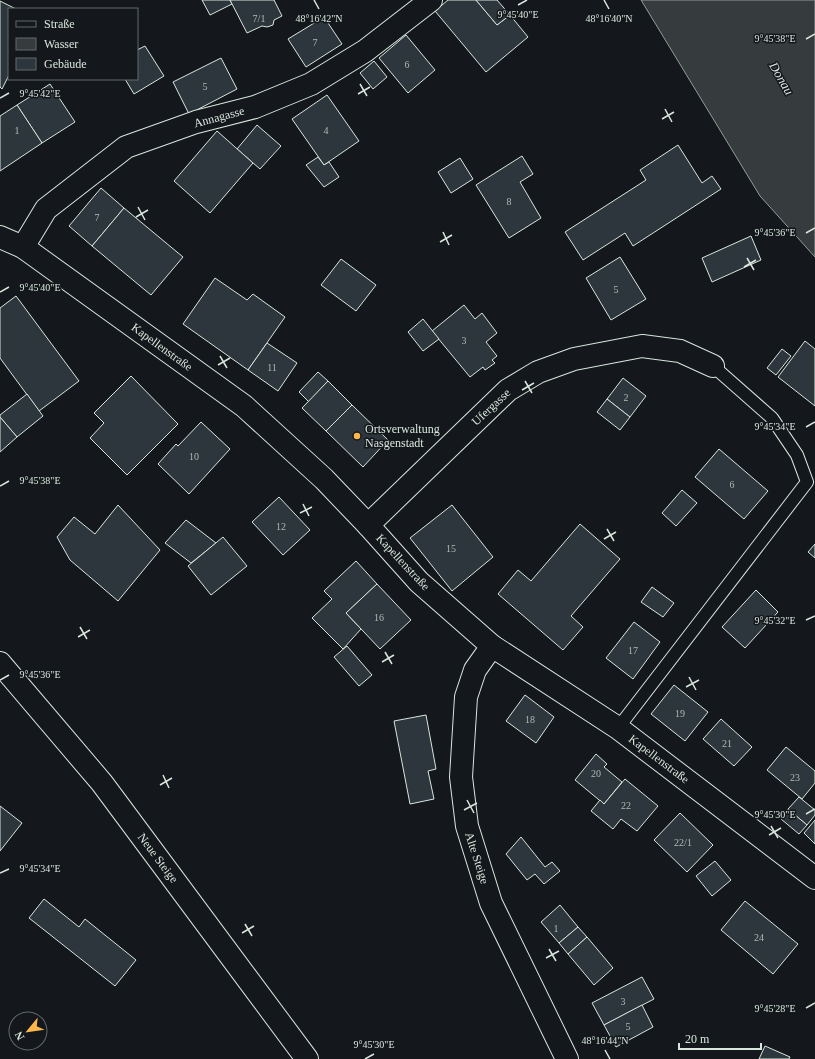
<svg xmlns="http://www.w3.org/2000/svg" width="815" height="1059" font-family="Georgia,serif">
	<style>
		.water { fill: #363b3e; stroke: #939e99 }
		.building { fill: #2c363c; stroke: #d8e6dc }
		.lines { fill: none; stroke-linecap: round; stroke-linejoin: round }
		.lane-casing { stroke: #d8e6dc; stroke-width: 14 }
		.street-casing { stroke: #d8e6dc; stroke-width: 24 }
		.secondary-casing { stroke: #d8e6dc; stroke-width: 24 }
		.lane { stroke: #14181c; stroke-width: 12 }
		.street { stroke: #14181c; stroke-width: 22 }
		.secondary { stroke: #14181c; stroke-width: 22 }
		.ticks { fill: none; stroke: #d8e6dc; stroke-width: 1.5 }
		.poi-dot { fill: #ffb74d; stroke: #14181c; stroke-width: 1.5 }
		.labels { text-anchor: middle; stroke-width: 3; stroke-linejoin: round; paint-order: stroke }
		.number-label { font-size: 10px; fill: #adbab4 }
		.street-label { font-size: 12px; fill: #d8e6dc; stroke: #14181c }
		.poi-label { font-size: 12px; fill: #d8e6dc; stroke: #14181c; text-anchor: start }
		.water-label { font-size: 13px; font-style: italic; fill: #d8e6dc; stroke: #14181c }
		.ticks-label { font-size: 10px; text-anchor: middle; fill: #d8e6dc; stroke: #14181c; stroke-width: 3; stroke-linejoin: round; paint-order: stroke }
	</style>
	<rect width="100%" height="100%" fill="#14181c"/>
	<path class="water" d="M 641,0 L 815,0 L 815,257 L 760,196 Z"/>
	<g class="building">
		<path d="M 202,0 L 230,0 L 232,4 L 210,15 Z"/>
		<path d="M 230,0 L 274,0 L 282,16 L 274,20 L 273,25 L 267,27 L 262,26 L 247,33 Z"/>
		<path d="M 448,0 L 476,0 L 497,25 L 510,15 L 528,37 L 486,72 L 435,11 Z"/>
		<path d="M 476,0 L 497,0 L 510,15 L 497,25 Z"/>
		<path d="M 0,1 L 16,9 L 9,9 L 9,75 L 2,89 L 0,87 Z"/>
		<path d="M 324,17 L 342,44 L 306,67 L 288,39 Z"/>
		<path d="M 406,35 L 435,70 L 408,93 L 379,58 Z"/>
		<path d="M 145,46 L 164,76 L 134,94 L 125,79 L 137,79 L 137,50 Z"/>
		<path d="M 221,58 L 237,89 L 189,114 L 173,82 Z"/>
		<path d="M 374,61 L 387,77 L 373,89 L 360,73 Z"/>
		<path d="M 50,84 L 75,122 L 42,143 L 17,105 Z"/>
		<path d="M 327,95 L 359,141 L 324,165 L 292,119 Z"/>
		<path d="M 17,105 L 42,143 L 0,171 L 0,116 Z"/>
		<path d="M 257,125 L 281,146 L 260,169 L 237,149 Z"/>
		<path d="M 217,131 L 253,163 L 210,213 L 174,181 Z"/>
		<path d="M 678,145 L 702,183 L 712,176 L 721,189 L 633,246 L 625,233 L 583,260 L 565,232 L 646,180 L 640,170 Z"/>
		<path d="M 522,156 L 533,174 L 520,182 L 541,218 L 509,238 L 476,185 Z"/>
		<path d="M 318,157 L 324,165 L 329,162 L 339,177 L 324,187 L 306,165 Z"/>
		<path d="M 460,158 L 473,179 L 451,193 L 438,172 Z"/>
		<path d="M 101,188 L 124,208 L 92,246 L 69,226 Z"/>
		<path d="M 124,208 L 183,257 L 151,295 L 92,246 Z"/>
		<path d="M 751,236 L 761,260 L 712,282 L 702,258 Z"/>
		<path d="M 620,257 L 646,299 L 611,320 L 586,278 Z"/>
		<path d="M 341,259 L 376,285 L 356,311 L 321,285 Z"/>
		<path d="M 215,278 L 247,300 L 253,294 L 285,317 L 248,370 L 183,324 Z"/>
		<path d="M 16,296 L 79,381 L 39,411 L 0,358 L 0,308 Z"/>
		<path d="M 464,305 L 475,319 L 482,313 L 497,333 L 486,342 L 497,356 L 492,360 L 495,363 L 485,370 L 483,367 L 470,377 L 432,331 Z"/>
		<path d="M 423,319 L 439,339 L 423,351 L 408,332 Z"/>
		<path d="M 805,341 L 815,349 L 815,406 L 778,377 Z"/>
		<path d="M 267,343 L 297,363 L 278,391 L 248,370 Z"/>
		<path d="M 782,349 L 791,356 L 776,375 L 767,368 Z"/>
		<path d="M 318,372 L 328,381 L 309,402 L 299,392 Z"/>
		<path d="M 131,376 L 178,424 L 127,475 L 90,438 L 104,423 L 94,413 Z"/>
		<path d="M 623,378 L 646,396 L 630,417 L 607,399 Z"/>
		<path d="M 328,381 L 352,405 L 326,431 L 302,408 Z"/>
		<path d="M 27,394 L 43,416 L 17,437 L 0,417 L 0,415 Z"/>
		<path d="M 607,399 L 630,417 L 620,430 L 597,412 Z"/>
		<path d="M 352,405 L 388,440 L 363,467 L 326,431 Z"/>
		<path d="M 0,417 L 17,437 L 0,452 Z"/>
		<path d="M 201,422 L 230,449 L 189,494 L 158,464 L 176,444 L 178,446 Z"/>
		<path d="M 719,449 L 768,491 L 744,519 L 695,477 Z"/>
		<path d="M 682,490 L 697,503 L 676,526 L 662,513 Z"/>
		<path d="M 279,497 L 310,530 L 283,555 L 252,522 Z"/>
		<path d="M 118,505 L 160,550 L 118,601 L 70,560 L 57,537 L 74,517 L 95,534 Z"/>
		<path d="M 452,505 L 493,557 L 452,591 L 410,538 Z"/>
		<path d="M 186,520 L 216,543 L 191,563 L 165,543 Z"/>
		<path d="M 580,524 L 620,559 L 571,616 L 583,627 L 563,650 L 498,594 L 518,570 L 531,581 Z"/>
		<path d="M 223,537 L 247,566 L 211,595 L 188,566 Z"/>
		<path d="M 815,544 L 815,558 L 808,552 Z"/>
		<path d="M 356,561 L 377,584 L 346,613 L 361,629 L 343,649 L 312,618 L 332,599 L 324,591 Z"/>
		<path d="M 377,584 L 411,620 L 380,649 L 346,613 Z"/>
		<path d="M 652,587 L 674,603 L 663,617 L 641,602 Z"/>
		<path d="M 756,590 L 778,612 L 745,648 L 722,627 Z"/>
		<path d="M 634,622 L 660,642 L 633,679 L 606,658 Z"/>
		<path d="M 347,646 L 372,675 L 359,686 L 334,657 Z"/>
		<path d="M 674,685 L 708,712 L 685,741 L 651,714 Z"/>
		<path d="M 525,695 L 554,717 L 536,743 L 506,721 Z"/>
		<path d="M 426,715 L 436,769 L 428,771 L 434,799 L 410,804 L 394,721 Z"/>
		<path d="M 721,719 L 752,747 L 734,766 L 703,739 Z"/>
		<path d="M 786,747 L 815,771 L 815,783 L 802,799 L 767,770 Z"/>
		<path d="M 596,754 L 607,764 L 604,767 L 622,782 L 604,804 L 575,780 Z"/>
		<path d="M 625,779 L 658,806 L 637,831 L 621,819 L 613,829 L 591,811 L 600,800 L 604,804 Z"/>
		<path d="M 799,797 L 815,810 L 815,815 L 807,825 L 788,809 Z"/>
		<path d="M 0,806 L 22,823 L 0,851 Z"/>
		<path d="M 788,809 L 807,825 L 799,834 L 781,819 Z"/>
		<path d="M 680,813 L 713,845 L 687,872 L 654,840 Z"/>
		<path d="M 815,820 L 815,844 L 804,833 Z"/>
		<path d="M 521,837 L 545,867 L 552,862 L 560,871 L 544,884 L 535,874 L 527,880 L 506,854 Z"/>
		<path d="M 715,861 L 731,880 L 712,896 L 696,876 Z"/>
		<path d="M 44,899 L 79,927 L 85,919 L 136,960 L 115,986 L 29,918 Z"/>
		<path d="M 745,901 L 798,944 L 773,974 L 721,930 Z"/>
		<path d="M 560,905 L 578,927 L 559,943 L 541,922 Z"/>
		<path d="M 578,927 L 587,937 L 568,954 L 559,943 Z"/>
		<path d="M 587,937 L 613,968 L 594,985 L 568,954 Z"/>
		<path d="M 642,977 L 654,999 L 604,1025 L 592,1003 Z"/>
		<path d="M 642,1005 L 653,1027 L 616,1047 L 604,1025 Z"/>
		<path d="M 765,1046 L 790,1057 L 789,1059 L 759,1059 Z"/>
	</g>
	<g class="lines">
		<defs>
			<path id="lane" d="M 618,728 L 807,482 L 797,455 L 772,418 L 713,366"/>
			<g id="street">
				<path d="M 0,237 L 23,247 L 244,406 L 324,479 L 368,525 L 419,582 L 492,646 L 618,728 L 815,878"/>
				<path d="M 23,247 L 46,209 L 126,147 L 196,122 L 255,107 L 311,84 L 365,51 L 431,0"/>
				<path d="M 368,525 L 508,390 L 538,372 L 574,359 L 642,346 L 680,351 L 713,366"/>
				<path d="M 492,646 L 475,670 L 466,697 L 461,777 L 467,826 L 491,903 L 567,1059"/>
			</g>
			<path id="secondary" d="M 0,663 L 102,783 L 307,1059"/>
		</defs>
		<use href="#lane" class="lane-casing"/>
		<use href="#street" class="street-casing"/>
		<use href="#secondary" class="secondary-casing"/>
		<use href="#lane" class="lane"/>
		<use href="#street" class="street"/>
		<use href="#secondary" class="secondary"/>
	</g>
	<path class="ticks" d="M 314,0 L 319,9M 604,0 L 609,9M 518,5 L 527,0M 806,39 L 815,34M 360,84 L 367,96M 358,94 L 370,87M 0,98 L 9,93M 665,109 L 672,122M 662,119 L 674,112M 138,207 L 145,220M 136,217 L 148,210M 443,232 L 449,245M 806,233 L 815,228M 440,242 L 452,235M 747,258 L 754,270M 744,267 L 756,260M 0,292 L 9,287M 220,356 L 227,368M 218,365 L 230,358M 525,381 L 532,393M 522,390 L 534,383M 806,427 L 815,422M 0,486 L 9,481M 303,504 L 309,516M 300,513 L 312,507M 607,529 L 614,541M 604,539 L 616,532M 806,620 L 815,616M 80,627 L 87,639M 78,637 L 90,630M 385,652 L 392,664M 382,662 L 394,655M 689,677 L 696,690M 0,680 L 9,675M 686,687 L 699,680M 163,775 L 169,788M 160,785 L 172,778M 467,800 L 474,813M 464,810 L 477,803M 806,814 L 815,809M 771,826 L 778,838M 769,835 L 781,828M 0,873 L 9,869M 245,924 L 252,936M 242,933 L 254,926M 549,949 L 556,961M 546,958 L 559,951M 806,1008 L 815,1003M 605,1050 L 610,1059M 365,1059 L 374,1054"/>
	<circle class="poi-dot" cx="357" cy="436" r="4"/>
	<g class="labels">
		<g class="number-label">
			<text x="259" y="22">7/1</text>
			<text x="315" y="46">7</text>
			<text x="407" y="68">6</text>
			<text x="205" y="90">5</text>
			<text x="17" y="134">1</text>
			<text x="326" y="134">4</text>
			<text x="509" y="205">8</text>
			<text x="97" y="221">7</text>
			<text x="616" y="293">5</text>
			<text x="464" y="344">3</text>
			<text x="272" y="371">11</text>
			<text x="626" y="401">2</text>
			<text x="194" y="460">10</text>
			<text x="732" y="488">6</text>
			<text x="281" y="530">12</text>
			<text x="451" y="552">15</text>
			<text x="379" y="621">16</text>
			<text x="633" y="654">17</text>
			<text x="680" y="717">19</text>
			<text x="530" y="723">18</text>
			<text x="727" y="747">21</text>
			<text x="596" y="777">20</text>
			<text x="795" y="781">23</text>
			<text x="626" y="809">22</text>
			<text x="683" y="846">22/1</text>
			<text x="556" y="932">1</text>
			<text x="759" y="941">24</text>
			<text x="623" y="1005">3</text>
			<text x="628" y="1030">5</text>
		</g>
		<g class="street-label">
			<text transform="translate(219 117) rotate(-15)" y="4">Annagasse</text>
			<text transform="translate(162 347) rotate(36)" y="4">Kapellenstraße</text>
			<text transform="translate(491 407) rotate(-43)" y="4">Ufergasse</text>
			<text transform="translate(403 562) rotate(47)" y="4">Kapellenstraße</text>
			<text transform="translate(659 759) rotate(37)" y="4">Kapellenstraße</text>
			<text transform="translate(158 858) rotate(53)" y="4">Neue Steige</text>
			<text transform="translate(477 858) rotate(72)" y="4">Alte Steige</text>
		</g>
		<g class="poi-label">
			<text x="365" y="433">Ortsverwaltung<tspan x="365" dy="14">Nasgenstadt</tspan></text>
		</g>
		<g class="water-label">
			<text transform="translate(782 78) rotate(60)" y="5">Donau</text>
		</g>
	</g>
	<g class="ticks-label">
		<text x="518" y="18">9°45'40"E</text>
		<text x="319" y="22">48°16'42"N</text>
		<text x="609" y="22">48°16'40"N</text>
		<text x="775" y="42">9°45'38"E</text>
		<text x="40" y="97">9°45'42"E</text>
		<text x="775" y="236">9°45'36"E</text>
		<text x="40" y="291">9°45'40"E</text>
		<text x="775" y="430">9°45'34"E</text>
		<text x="40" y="484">9°45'38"E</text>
		<text x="775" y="624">9°45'32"E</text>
		<text x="40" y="678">9°45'36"E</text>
		<text x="775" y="818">9°45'30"E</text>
		<text x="40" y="872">9°45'34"E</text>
		<text x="775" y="1012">9°45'28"E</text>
		<text x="605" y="1044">48°16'44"N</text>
		<text x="374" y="1048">9°45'30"E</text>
	</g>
	<rect x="8" y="8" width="130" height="72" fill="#14181c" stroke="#626a69"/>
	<rect x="16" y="21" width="20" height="6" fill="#14181c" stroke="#626a69"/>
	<text x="44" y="28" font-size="12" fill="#d8e6dc">Straße</text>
	<rect x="16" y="38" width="20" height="12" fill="#363b3e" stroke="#626a69"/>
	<text x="44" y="48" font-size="12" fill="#d8e6dc">Wasser</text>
	<rect x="16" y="58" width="20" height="12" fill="#2c363c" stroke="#626a69"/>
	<text x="44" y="68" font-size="12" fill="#d8e6dc">Gebäude</text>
	<g transform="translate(28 1031) rotate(241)"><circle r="19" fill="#14181c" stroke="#626a69"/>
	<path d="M0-3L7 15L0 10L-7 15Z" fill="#ffb74d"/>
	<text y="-6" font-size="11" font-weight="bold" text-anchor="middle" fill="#d8e6dc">N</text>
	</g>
	<path d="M679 1043v6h82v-6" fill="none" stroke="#d8e6dc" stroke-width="2"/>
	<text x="685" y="1043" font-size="12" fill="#d8e6dc" stroke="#14181c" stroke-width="3" paint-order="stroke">20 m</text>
</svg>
